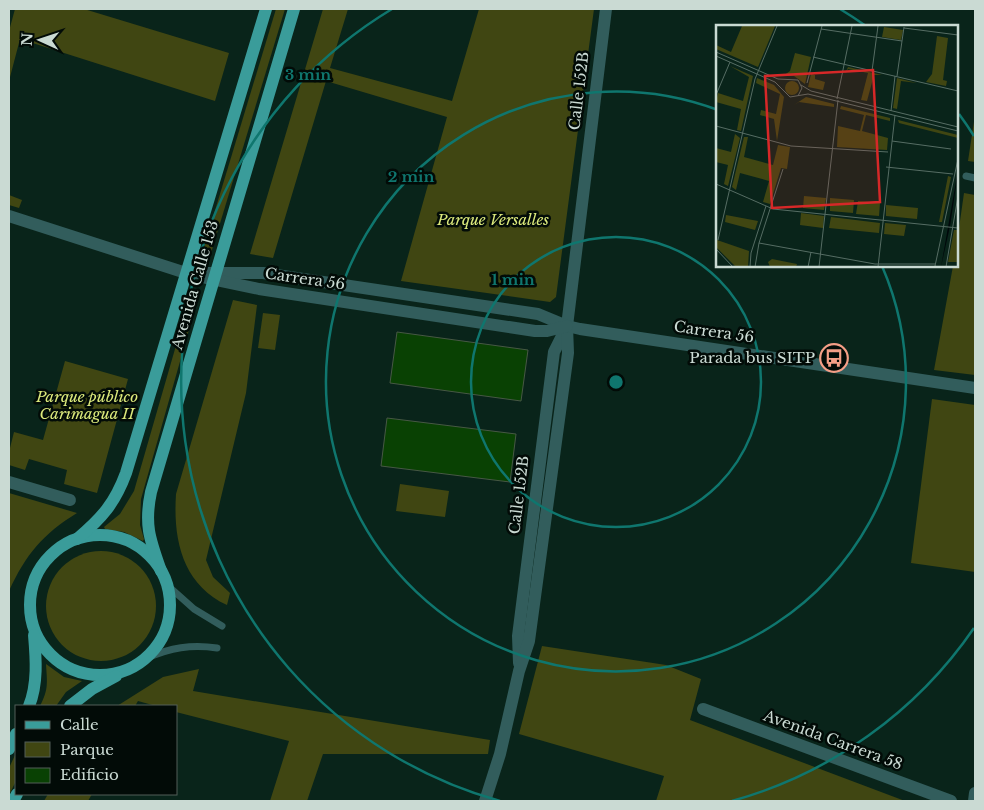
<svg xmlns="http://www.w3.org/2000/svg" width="984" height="810" font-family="'Libre Baskerville',serif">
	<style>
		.green { fill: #404612 }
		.building { fill: #094103; stroke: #475845 }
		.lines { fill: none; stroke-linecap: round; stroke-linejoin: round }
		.service { stroke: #325d5c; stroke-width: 7 }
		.minor { stroke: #325d5c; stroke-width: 12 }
		.tertiary { stroke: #325d5c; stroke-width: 12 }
		.primary { stroke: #3a9c9a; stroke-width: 12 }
		.ring { fill: none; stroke: #0f766e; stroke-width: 2.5 }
		.labels { text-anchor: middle; stroke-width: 5; stroke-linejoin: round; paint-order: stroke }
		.street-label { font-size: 15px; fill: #cadad3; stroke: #020b07 }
		.park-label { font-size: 15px; font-style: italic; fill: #dcea7c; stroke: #020b07 }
		.poi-label { font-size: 15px; fill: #cadad3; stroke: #020b07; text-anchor: end }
		.inset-road { fill: none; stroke: #566d64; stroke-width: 1 }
		.view { fill: #d62828; fill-opacity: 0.15; stroke: #d62828; stroke-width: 2.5 }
		.inset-edge { fill: none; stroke: #cadad3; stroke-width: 2.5 }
		.centre { fill: #0f766e; stroke: #020b07; stroke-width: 2.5 }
		.ring-label { font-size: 15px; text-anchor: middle; font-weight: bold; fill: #0f766e; stroke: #020b07; stroke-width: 5; stroke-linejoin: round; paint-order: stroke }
	</style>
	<rect width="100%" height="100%" fill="#09241a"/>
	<g class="green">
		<path d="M 15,9 L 84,9 L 229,53 L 215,101 L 20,39 L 9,81 L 9,31 Z"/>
		<path d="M 276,9 L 285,9 L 208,263 L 200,260 Z"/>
		<path d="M 323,9 L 348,9 L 330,68 L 452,101 L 479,9 L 594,9 L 556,297 L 550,302 L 401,281 L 447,117 L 326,81 L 273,258 L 250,254 Z"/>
		<path d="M 975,115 L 975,162 L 968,161 Z"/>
		<path d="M 964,193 L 975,195 L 975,375 L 934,370 L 953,266 L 958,266 L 958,235 Z"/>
		<path d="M 9,195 L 22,200 L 19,208 L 9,205 Z"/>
		<path d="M 190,297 L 198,298 L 141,499 L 140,525 L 144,539 L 143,541 L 124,532 L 105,529 L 104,527 L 120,514 L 134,491 Z"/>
		<path d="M 233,300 L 257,305 L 246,393 L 206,560 L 213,577 L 230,593 L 227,605 C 182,584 173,539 176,494 Z"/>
		<path d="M 263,313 L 280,315 L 275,350 L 258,348 Z"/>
		<path d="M 65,361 L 128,379 L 97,493 L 64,484 L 67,470 L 29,459 L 25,470 L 9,465 L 9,452 L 14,432 L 43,440 Z"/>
		<path d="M 932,399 L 975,405 L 975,572 L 911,563 Z"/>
		<path d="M 400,484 L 449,491 L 445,517 L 396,511 Z"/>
		<path d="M 9,493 L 77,513 C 43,534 26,554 9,591 Z"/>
		<circle cx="101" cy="606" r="55"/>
		<path d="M 542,646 L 666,665 L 701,679 L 690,720 L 905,801 L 656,801 L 664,776 L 519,734 Z"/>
		<path d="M 46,664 L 64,677 L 82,681 L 66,692 L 56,706 L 40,706 C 49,689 47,682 46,664 Z"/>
		<path d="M 199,669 L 193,691 L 490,740 L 488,754 L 323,754 L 307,801 L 270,801 L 289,741 L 176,712 L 176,706 L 156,706 L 138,701 L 135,706 L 117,706 L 163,677 Z"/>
		<path d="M 16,753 L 16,781 L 9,795 L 9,768 Z"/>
		<path d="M 48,794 L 92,794 L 88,801 L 44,801 Z"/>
	</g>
	<g class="building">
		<path d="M 397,332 L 528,350 L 521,401 L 390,383 Z"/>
		<path d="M 387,418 L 516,434 L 510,482 L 381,466 Z"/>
	</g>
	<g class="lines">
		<g class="service">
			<path d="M 966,176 L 975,178"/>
			<path d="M 166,584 L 194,609 L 222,626"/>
			<path d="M 147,658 C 170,648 191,644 217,648"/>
		</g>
		<g class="minor">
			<path d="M 9,216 L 186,273"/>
			<path d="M 9,482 L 70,500"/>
			<path d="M 519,663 L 518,636 L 554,352 L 566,328"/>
			<path d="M 703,709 L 951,801"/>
			<path d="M 485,801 L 500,754 L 519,671 L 529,641 L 568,353 L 567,326 L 606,9"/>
		</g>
		<g class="tertiary">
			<path d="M 186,273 L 263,273 L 538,314 L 567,326 L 580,329 L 975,388"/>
			<path d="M 206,278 L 259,289 L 535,331 L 547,331 L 567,326"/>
			<path d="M 974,801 L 975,793"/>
		</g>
		<g class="primary">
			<circle cx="100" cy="605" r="70"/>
			<path d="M 77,539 C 102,518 115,503 126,473 L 266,9"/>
			<path d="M 161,571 C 150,540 144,525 151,492 L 294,9"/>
			<path d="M 29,706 C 38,684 36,658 34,635"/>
			<path d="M 70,706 L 92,689 L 116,676"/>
			<path d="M 9,749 L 16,734"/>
			<path d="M 13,801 L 17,794"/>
		</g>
	</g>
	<g class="ring">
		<circle cx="616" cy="382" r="145"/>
		<path d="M882 266A290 290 0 1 1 718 110"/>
		<path d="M974 628A435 435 0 0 1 732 801M500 801A435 435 0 0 1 392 9M840 9A435 435 0 0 1 866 26M959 114A435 435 0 0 1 974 136"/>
	</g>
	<defs>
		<symbol id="bus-ring" viewBox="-11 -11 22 22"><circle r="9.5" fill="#020b07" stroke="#f49e86" stroke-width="1.5"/><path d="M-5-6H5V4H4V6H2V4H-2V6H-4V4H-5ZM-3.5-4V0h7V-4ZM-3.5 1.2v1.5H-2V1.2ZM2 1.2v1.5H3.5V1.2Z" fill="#f49e86"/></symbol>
	</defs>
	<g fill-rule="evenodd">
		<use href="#bus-ring" x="818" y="342" width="32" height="32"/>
	</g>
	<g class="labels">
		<g class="street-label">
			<text transform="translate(579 91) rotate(-83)" y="5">Calle 152B</text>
			<text transform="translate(305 279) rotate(8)" y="5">Carrera 56</text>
			<text transform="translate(195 285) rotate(-74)" y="5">Avenida Calle 153</text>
			<text transform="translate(714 332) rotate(8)" y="5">Carrera 56</text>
			<text transform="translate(519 495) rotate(-83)" y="5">Calle 152B</text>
			<text transform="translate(833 740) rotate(20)" y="5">Avenida Carrera 58</text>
		</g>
		<g class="park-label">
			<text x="493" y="225">Parque Versalles</text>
			<text x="87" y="402">Parque público<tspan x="87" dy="17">Carimagua II</tspan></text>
		</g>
		<g class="poi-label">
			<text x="815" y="363">Parada bus SITP</text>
		</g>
	</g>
	<g transform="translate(716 25)">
		<rect width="242" height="242" fill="#09241a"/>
		<path d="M 26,1 L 59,1 L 42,42 L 0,24 L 0,20 L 15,27 ZM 168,2 L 187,5 L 185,15 L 166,12 ZM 221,11 L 232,13 L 227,55 L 231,56 L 230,61 L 210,57 L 216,49 ZM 79,28 L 95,32 L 89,59 L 78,51 L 67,51 L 74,46 ZM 14,41 L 37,51 L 25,106 L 21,105 L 25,84 L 0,77 L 2,68 L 27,76 L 33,52 ZM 132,42 L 166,50 L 158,50 L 151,76 L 145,75 L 152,48 L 132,44 L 129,49 ZM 95,49 L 99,50 L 99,54 L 109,57 L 107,65 L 92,62 ZM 41,53 L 58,60 L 68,72 L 61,116 L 58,94 L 44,90 L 45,85 L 60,89 L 64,69 L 40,58 ZM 181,53 L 201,58 L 185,56 L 181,84 L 177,83 ZM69 63a7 7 0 1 1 14 0a7 7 0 1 1-14 0ZM 90,72 L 118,79 L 118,82 L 83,77 L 78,80 ZM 125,81 L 174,93 L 174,96 L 150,90 L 146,106 L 172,113 L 171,125 L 121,122 L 122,101 L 144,106 L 148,90 L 124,84 ZM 182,95 L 242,110 L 242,113 L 183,98 ZM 19,109 L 24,113 L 12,161 L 8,159 L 12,140 L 0,137 L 0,123 L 15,127 ZM 28,112 L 32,112 L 28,132 L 57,140 L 62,120 L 74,122 L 71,144 L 65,143 L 54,179 L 47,177 L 53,156 L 24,148 L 20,165 L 16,162 ZM 232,151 L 235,152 L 226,197 L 223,197 ZM 88,171 L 110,173 L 108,185 L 87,183 ZM 114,173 L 138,175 L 137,188 L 114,186 ZM 142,176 L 164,178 L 163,191 L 140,189 ZM 170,180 L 202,183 L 201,194 L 170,191 ZM 85,188 L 108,191 L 107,203 L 84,200 ZM 10,190 L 42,196 L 39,205 L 9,197 ZM 115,192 L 164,198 L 163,208 L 113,203 ZM 169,198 L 190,200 L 188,211 L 168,209 ZM 238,205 L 242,205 L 242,237 L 232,237 ZM 1,215 L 33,226 L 32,242 L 20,242 L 0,222 ZM 56,234 L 81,239 L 80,242 L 54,242 L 52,237 Z" fill="#404612"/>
		<path d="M 242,148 L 234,201 L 225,242 L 241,151 Z" fill="#00070a"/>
		<path class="inset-road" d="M 188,3 L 242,10M 105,4 L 186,16M 0,27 L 62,54 L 82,55 L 86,63 L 82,71M 0,31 L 59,57 L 74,72 L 92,69 L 242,106M 97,32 L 242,66M 156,46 L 162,1M 181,51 L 188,2M 91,58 L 106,1M 85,60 L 95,66 L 242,102M 0,70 L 14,37M 121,74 L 136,1M 175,86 L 179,51M 0,101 L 75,121 L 172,127M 176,116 L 235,124M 170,142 L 237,149M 0,159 L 57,184 L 242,203M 2,215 L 39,54 L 61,1M 43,218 L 159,239 L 219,239M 0,224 L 17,242M 219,241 L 242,134M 34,242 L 35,228 L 50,181M 39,242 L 43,218 L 67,144M 92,242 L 95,227M 103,242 L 122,75M 162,242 L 179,90M 230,242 L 242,171"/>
		<path class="view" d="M 157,45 L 164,177 L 56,183 L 49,51 Z"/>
		<rect width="242" height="242" class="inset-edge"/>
	</g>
	<circle cx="616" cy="382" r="8" class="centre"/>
	<g class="ring-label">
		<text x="308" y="80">3 min</text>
		<text x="411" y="182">2 min</text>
		<text x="513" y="285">1 min</text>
	</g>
	<rect width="984" height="810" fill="none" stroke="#cadad3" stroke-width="20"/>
	<rect x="15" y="705" width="162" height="90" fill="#020b07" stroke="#525e59"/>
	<rect x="25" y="721" width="25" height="8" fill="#3a9c9a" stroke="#525e59"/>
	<text x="60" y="730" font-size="15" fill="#cadad3">Calle</text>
	<rect x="25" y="742" width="25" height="15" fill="#404612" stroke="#525e59"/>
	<text x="60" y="755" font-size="15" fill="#cadad3">Parque</text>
	<rect x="25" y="768" width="25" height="15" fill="#094103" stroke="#525e59"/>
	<text x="60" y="780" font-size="15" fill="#cadad3">Edificio</text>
	<g transform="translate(40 40) rotate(273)" stroke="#020b07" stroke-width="4" paint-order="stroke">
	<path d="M0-4L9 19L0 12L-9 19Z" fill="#cadad3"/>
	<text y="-8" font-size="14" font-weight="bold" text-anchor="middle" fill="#cadad3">N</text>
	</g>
</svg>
